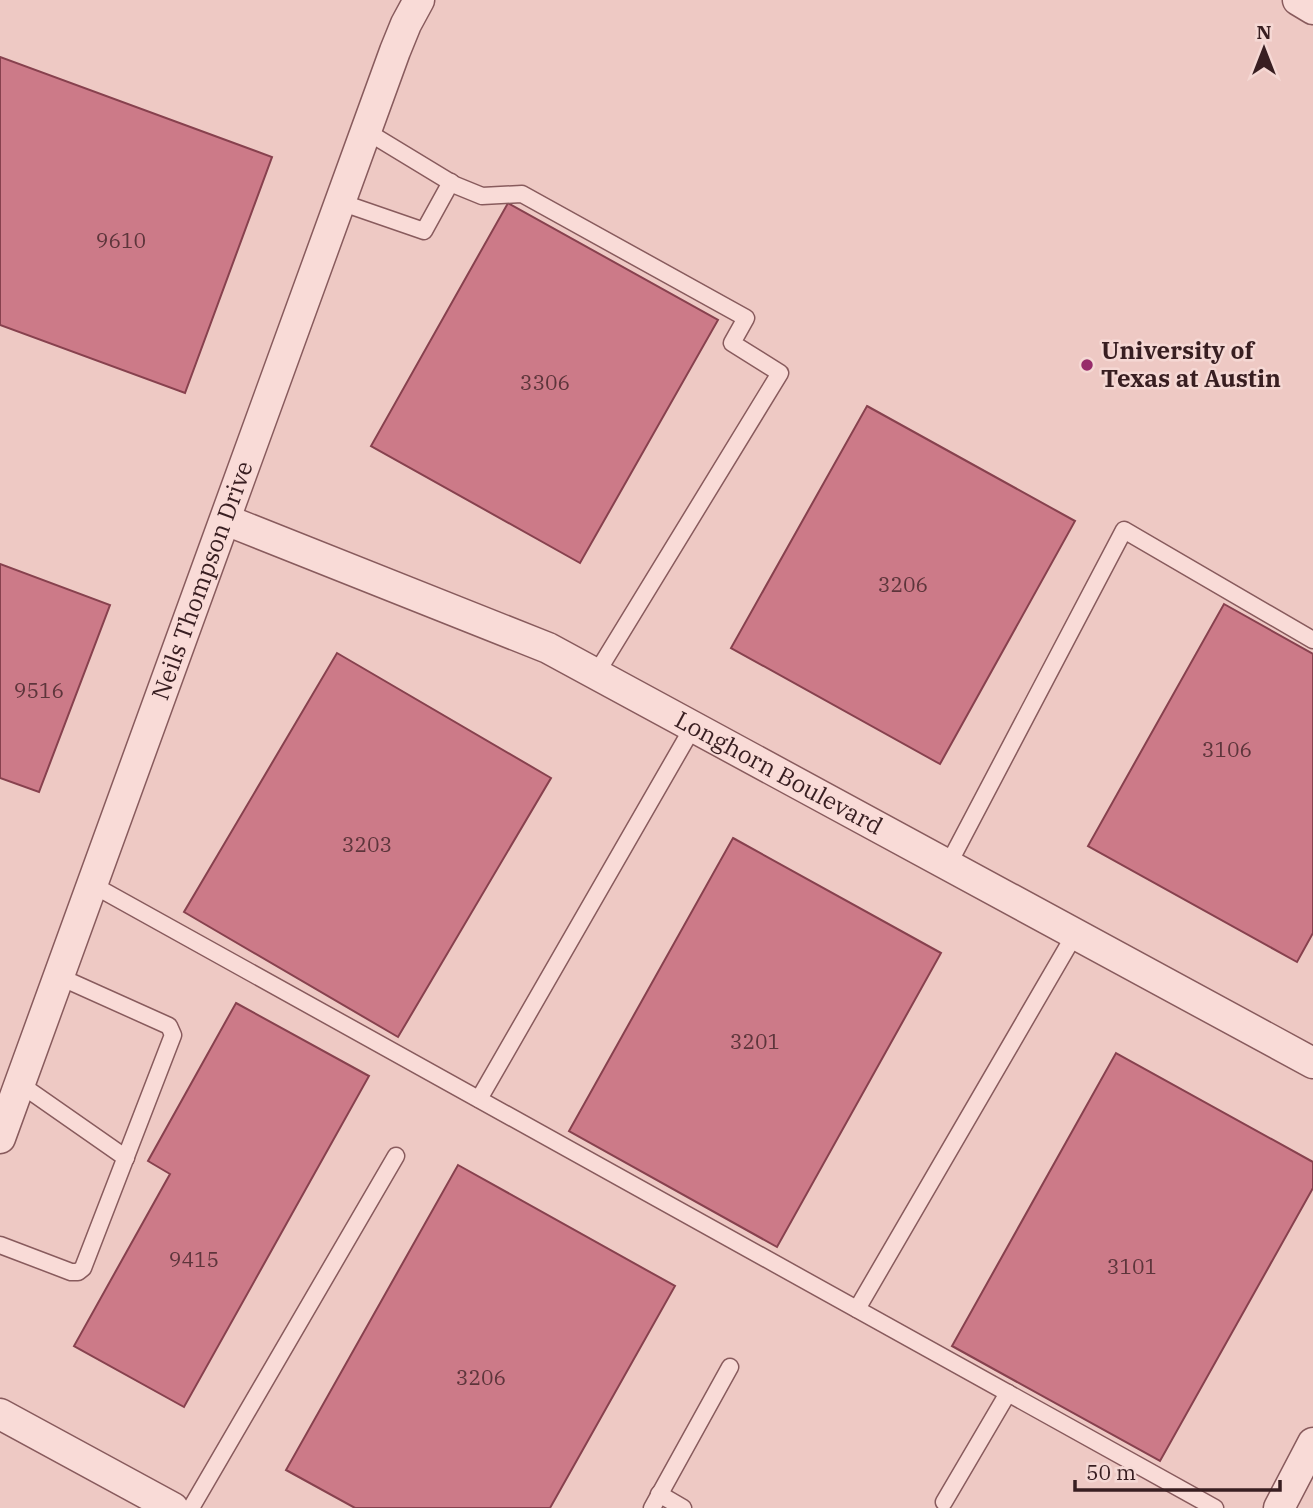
<svg xmlns="http://www.w3.org/2000/svg" width="1313" height="1508" font-family="'IBM Plex Serif',serif">
	<style>
		.building { fill: #cc7a88; stroke: #87414e; stroke-width: 2 }
		.lines { fill: none; stroke-linecap: round; stroke-linejoin: round }
		.service-casing { stroke: #885b5d; stroke-width: 19 }
		.minor-casing { stroke: #885b5d; stroke-width: 33 }
		.service { stroke: #f9dbd7; stroke-width: 16 }
		.minor { stroke: #f9dbd7; stroke-width: 30 }
		.poi-dot { fill: #972b6a; stroke: #f5d8d4; stroke-width: 2.5 }
		.labels { text-anchor: middle; stroke-width: 5; stroke-linejoin: round; paint-order: stroke }
		.number-label { font-size: 21px; fill: #5d353b }
		.poi-label { font-size: 24px; font-weight: bold; fill: #381e21; stroke: #f5d8d4; text-anchor: start }
		.street-label { font-size: 24px; fill: #381e21; stroke: #f5d8d4 }
	</style>
	<rect width="100%" height="100%" fill="#eec9c4"/>
	<g class="building">
		<path d="M 0,57 L 272,157 L 185,393 L 0,325 Z"/>
		<path d="M 508,203 L 718,320 L 580,563 L 371,446 Z"/>
		<path d="M 867,406 L 1075,521 L 940,764 L 731,648 Z"/>
		<path d="M 0,564 L 110,605 L 39,792 L 0,778 Z"/>
		<path d="M 1224,604 L 1313,654 L 1313,933 L 1297,962 L 1088,846 Z"/>
		<path d="M 337,653 L 551,778 L 398,1037 L 184,912 Z"/>
		<path d="M 733,838 L 941,953 L 777,1247 L 569,1131 Z"/>
		<path d="M 236,1003 L 369,1076 L 184,1407 L 74,1346 L 170,1174 L 148,1161 Z"/>
		<path d="M 1116,1053 L 1313,1162 L 1313,1188 L 1160,1461 L 952,1346 Z"/>
		<path d="M 458,1165 L 675,1286 L 550,1508 L 355,1508 L 286,1470 Z"/>
	</g>
	<g class="lines">
		<defs>
			<g id="service">
				<path d="M 366,131 L 455,185 L 482,196 L 522,194 L 746,318 L 732,343 L 780,373 L 596,674"/>
				<path d="M 340,202 L 424,231 L 451,182"/>
				<path d="M 948,865 L 1124,530 L 1313,640"/>
				<path d="M 93,885 L 1215,1508"/>
				<path d="M 20,1084 L 126,1158"/>
				<path d="M 479,1099 L 693,727"/>
				<path d="M 0,1245 L 71,1272 L 78,1272 L 83,1268 L 173,1035 L 169,1026 L 60,977"/>
				<path d="M 857,1309 L 1075,934"/>
				<path d="M 659,1494 L 683,1508"/>
				<path d="M 944,1502 L 1008,1393"/>
				<path d="M 191,1508 L 396,1156"/>
				<path d="M 652,1508 L 730,1367"/>
			</g>
			<g id="minor">
				<path d="M 1298,0 L 1313,9"/>
				<path id="s1" d="M 226,520 L 548,648 L 1313,1063"/>
				<path id="s2" d="M 0,1138 L 395,51 L 406,24 L 419,0"/>
				<path d="M 0,1414 L 173,1508"/>
				<path d="M 1279,1508 L 1313,1443"/>
			</g>
		</defs>
		<use href="#service" class="service-casing"/>
		<use href="#minor" class="minor-casing"/>
		<use href="#service" class="service"/>
		<use href="#minor" class="minor"/>
	</g>
	<circle class="poi-dot" cx="1087" cy="365" r="7"/>
	<g class="labels">
		<g class="number-label">
			<text x="121" y="248">9610</text>
			<text x="545" y="390">3306</text>
			<text x="903" y="592">3206</text>
			<text x="39" y="698">9516</text>
			<text x="1227" y="757">3106</text>
			<text x="367" y="852">3203</text>
			<text x="755" y="1049">3201</text>
			<text x="194" y="1267">9415</text>
			<text x="1132" y="1274">3101</text>
			<text x="481" y="1385">3206</text>
		</g>
		<g class="poi-label">
			<text x="1101" y="359">University of<tspan x="1101" dy="28">Texas at Austin</tspan></text>
		</g>
		<g class="street-label">
			<text dy="8" stroke="none"><textPath href="#s2" startOffset="593">Neils Thompson Drive</textPath></text>
			<text dy="8" stroke="none"><textPath href="#s1" startOffset="609">Longhorn Boulevard</textPath></text>
		</g>
	</g>
	<g transform="translate(1264 49)" stroke="#f5d8d4" stroke-width="5" paint-order="stroke">
	<path d="M0-5L12 26L0 18L-12 26Z" fill="#381e21"/>
	<text y="-10" font-size="19" font-weight="bold" text-anchor="middle" fill="#381e21">N</text>
	</g>
	<path d="M1075 1480v10h205v-10" fill="none" stroke="#381e21" stroke-width="3.5"/>
	<text x="1086" y="1480" font-size="21" fill="#381e21" stroke="#f5d8d4" stroke-width="5" paint-order="stroke">50 m</text>
</svg>
